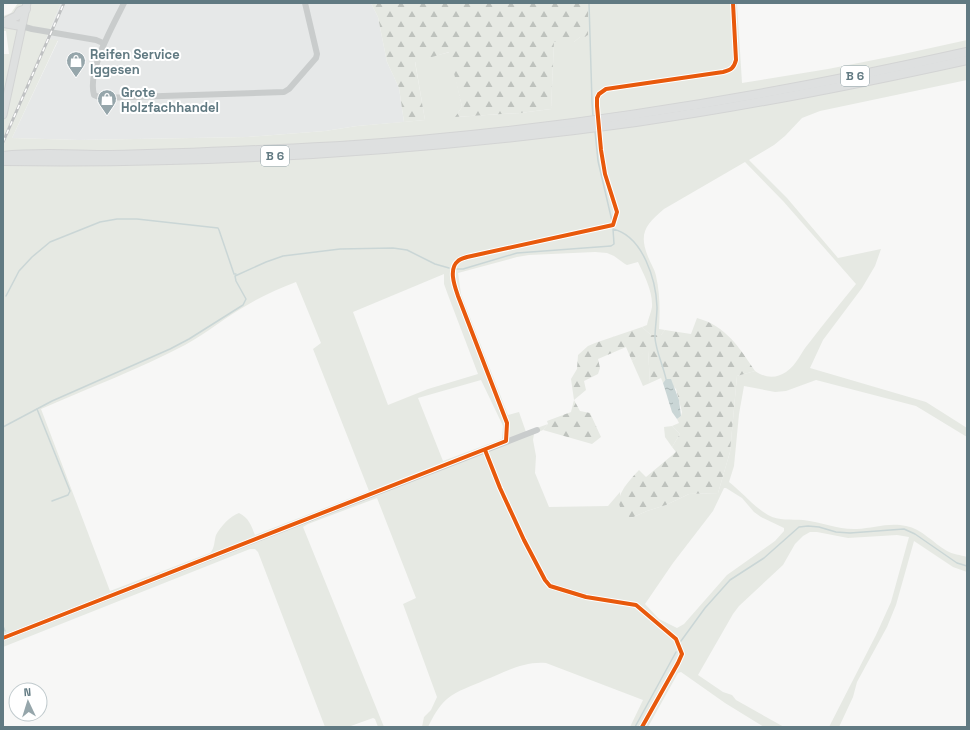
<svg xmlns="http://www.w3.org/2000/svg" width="970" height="730" font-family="'Space Grotesk',sans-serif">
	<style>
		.built { fill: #e6e8e8 }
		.grass { fill: #e6e9e3; fill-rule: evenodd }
		.forest { fill: url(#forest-firs) }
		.water { fill: url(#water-ripples) }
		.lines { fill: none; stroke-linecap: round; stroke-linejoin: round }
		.stream { stroke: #cad6d6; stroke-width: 1.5 }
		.major-casing { stroke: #d3d4d4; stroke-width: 9 }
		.highway-casing { stroke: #d3d4d4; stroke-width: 10 }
		.minor { stroke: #c9cccc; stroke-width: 6 }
		.major { stroke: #dee0e0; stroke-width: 7 }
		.highway { stroke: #dee0e0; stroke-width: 8 }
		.rail-casing { stroke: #bfc1c2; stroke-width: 3 }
		.rail { stroke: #fff; stroke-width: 1.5; stroke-dasharray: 4.5; stroke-linecap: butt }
		.cycleway-casing { stroke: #fff; stroke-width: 6 }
		.cycleway { stroke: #e8590c; stroke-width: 4 }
		.labels { text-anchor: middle; stroke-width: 4; stroke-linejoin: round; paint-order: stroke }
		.shield { fill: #fff; stroke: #90a2a8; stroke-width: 1 }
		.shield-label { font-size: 12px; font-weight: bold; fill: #617a82 }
		.poi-label { font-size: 13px; font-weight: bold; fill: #617a82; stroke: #fff; text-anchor: start }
	</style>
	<defs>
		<pattern id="forest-firs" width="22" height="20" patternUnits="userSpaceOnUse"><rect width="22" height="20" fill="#e6e9e3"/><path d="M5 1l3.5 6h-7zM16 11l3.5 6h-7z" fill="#bec2bd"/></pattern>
		<pattern id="water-ripples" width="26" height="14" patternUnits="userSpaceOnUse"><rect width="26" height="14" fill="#cad6d6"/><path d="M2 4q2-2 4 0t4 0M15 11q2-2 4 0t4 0" fill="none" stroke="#a7b3b3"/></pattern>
	</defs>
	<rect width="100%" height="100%" fill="#f7f7f6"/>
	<path class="built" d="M 61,3 L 371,3 L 378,17 L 387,62 L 399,88 L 404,122 L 357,126 L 325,131 L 247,137 L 79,140 L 12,138 L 58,41 L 46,39 Z"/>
	<g class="grass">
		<path d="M 18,3 L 61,3 L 46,39 L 58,40 L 12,138 L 79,140 L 247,137 L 325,131 L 357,126 L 425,120 L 415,61 L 450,52 L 462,107 L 455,117 L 520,113 L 551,109 L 554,42 L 574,42 L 580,37 L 585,37 L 588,35 L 588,3 L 737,3 L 742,83 L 828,69 L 899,55 L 967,40 L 967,80 L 820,111 L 802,118 L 785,136 L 774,145 L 749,160 L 787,198 L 838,258 L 881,249 L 875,266 L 862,288 L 823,340 L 810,368 L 926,402 L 967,428 L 967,437 L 916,406 L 816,380 L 786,391 L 775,392 L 744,386 L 739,414 L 734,466 L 729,482 C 742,492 753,506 768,515 C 779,521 791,519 803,520 C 822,522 839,530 857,529 C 873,528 890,522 906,526 C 922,529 933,543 947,551 C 952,554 961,555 967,557 L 967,572 L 953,567 L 914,541 L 896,605 L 887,627 L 857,682 L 853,697 L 839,727 L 829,727 L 876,635 L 891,602 L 909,537 L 897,535 L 848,538 L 817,532 L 810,532 L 803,536 L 795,544 L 783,565 L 739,606 L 733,614 L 698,675 L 723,692 L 732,695 L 736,700 L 784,727 L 764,727 L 725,703 L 681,672 L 678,673 L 648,727 L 630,727 L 643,700 L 546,663 C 524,661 505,672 485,680 C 472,686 458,690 447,699 C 438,707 433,717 428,727 L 422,727 L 424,717 L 431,710 L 437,697 L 403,604 L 416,598 L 377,498 L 308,524 L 303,527 L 384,727 L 378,727 L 375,719 L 373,718 L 348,727 L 325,727 L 258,552 L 255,549 L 250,549 L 3,647 L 3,54 L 9,54 L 6,31 L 3,31 L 3,16 L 11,13 ZM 745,162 L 783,201 L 856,284 C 840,304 824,323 809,343 C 801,352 797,365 786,372 C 776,379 765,378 755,371 L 737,376 L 730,452 L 718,493 L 689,494 L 666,505 L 647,511 L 631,518 L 620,505 L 620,492 L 608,506 L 549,507 L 535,473 L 536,456 L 533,440 L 534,434 L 543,430 L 548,424 L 526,432 L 519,412 L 508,415 L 466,307 L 461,294 L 458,273 L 517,257 L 529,255 L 595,252 L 607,253 L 614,256 L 625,264 L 627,265 L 638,262 C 644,275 653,291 652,307 C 651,313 648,319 647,325 L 642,327 L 651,335 L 661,335 L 665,330 L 659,329 C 660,311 660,293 656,276 C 655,270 651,264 649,259 C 638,234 645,225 664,209 ZM 444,274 L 444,284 L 448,295 L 478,374 L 428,389 L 388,405 L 353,312 ZM 296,282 L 321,343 L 313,349 L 369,491 L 255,535 C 251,525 249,518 239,513 C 230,516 221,526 216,535 C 214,541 215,548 210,553 L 110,591 L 41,409 C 89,388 139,369 185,345 C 207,333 227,316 249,304 C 264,295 280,288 296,282 ZM 481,380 L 503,426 L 502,439 L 443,461 L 418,398 ZM 724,488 L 726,488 L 742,498 L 754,512 L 761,517 L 784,528 L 784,531 L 775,541 L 727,575 L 684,624 L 677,628 L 659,619 L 645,604 L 673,563 L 713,511 Z"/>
		<path d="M 648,349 L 650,383 L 643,386 L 632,361 Z"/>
		<path d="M 672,426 L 680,434 L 672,447 L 665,437 L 664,427 Z"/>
	</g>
	<g class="forest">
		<path d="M 371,3 L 588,3 L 588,35 L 585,37 L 580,37 L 574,42 L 554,42 L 551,109 L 520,113 L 455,117 L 462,107 L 449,52 L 415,62 L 425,120 L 404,122 L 399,88 L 387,62 L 378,17 Z"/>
		<path d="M 697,318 C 726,326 739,347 755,371 L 737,376 L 730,452 L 718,493 L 689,494 L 666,505 L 647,511 L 631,518 C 628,516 625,514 623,512 C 611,498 630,480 639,470 L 646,477 L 676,452 L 672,447 L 680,434 L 672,426 L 679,423 L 677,419 L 681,416 L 682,412 L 676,389 L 666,379 L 663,383 L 661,378 L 650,383 L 648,350 L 632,361 L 626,347 L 598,359 L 600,368 L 598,374 L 584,381 L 586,390 L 574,400 L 580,411 L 590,413 L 601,437 L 592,444 L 543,430 L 548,424 L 547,421 L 571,412 L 574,400 L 571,379 L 577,369 L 578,355 L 588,346 L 595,343 L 642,327 L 651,335 L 661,335 L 665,330 L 691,334 Z"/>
	</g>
	<path class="water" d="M 666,379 L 671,379 L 679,400 L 681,416 L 677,419 L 672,412 L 663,383 Z"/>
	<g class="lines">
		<g class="stream">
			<path d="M 589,3 L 592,102 L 593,117"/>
			<path d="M 595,131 L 598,161 L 612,221"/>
			<path d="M 456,269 L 463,269 L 517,253 L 611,246 L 614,244 L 613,229 C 643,236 656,280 657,307 C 657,317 655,327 655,338 C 656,351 663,365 666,379"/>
			<path d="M 6,296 L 19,271 L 32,257 L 50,242 L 100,222 L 117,219 L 137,219 L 218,228 L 219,230 L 234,274 L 236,274"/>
			<path d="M 37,409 L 70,491 L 68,495 L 52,501"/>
			<path d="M 3,427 L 52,401 L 170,349 L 189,339 L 243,305 L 246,299 L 236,281 L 235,276 L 266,262 L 283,256 L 340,249 L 393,248 L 407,250 L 435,264 L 449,268"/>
			<path d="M 3,626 L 5,631"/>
			<path d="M 681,641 L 705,608 L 730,580 L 764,558 L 799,527 L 808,526 L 819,527 L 836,532 L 850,533 L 904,529 L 915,534 L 957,563 L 967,566"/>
			<path d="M 635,727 L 676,652"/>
		</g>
		<defs>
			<path id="major" d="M 3,115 L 27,3"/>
			<g id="highway">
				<path d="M 3,23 L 17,16 L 20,11 L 26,9"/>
				<path d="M 4,23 L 21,26"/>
				<path d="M 3,156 C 38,152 75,155 110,155 C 187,154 263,150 340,146 C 551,133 761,98 967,52"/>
				<path d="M 3,161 C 215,164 426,151 636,122 C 747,106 858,84 967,60"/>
			</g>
		</defs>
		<use href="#major" class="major-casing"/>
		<use href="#highway" class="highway-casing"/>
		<g class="minor">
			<path d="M 124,3 C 113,26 87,70 94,95 L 101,98 L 284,92 L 289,89 L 316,58 L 317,54 L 305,3"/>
			<path d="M 21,26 L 32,29 L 96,40 L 103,43"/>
			<path d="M 3,638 L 537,430"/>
		</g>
		<use href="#major" class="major"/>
		<use href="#highway" class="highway"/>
		<defs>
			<path id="rail" d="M 3,142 L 64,3"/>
		</defs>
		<use href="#rail" class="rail-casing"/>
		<use href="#rail" class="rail"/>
		<defs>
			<g id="cycleway">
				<path d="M 485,450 L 500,488 L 524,540 L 545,580 L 550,586 L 586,597 L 636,605 L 676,639 L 682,654 L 678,663 L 642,727"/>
				<path d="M 3,638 L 506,441 L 507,423 L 458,296 C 455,287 448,269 458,261 C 460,259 464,258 467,257 L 613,225 L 617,212 L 605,174 L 601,150 L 597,106 L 597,98 L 599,94 L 606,89 L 723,72 C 731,70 734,68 736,60 L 733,3"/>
			</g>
		</defs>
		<use href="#cycleway" class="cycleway-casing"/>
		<use href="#cycleway" class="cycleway"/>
	</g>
	<defs>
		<symbol id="shop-pin" viewBox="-11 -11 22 30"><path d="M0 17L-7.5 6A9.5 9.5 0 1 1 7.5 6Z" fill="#96a6ab" stroke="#fff"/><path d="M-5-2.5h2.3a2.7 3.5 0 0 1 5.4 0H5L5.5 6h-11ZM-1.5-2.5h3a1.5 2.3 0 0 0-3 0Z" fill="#fff"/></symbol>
	</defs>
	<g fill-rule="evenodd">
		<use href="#shop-pin" x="65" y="50" width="22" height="30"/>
		<use href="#shop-pin" x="96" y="88" width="22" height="30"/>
	</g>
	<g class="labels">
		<g class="shield">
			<rect x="841" y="66" width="28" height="20" rx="3"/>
			<rect x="261" y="146" width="28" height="20" rx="3"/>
		</g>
		<g class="shield-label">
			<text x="855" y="80">B 6</text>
			<text x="275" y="160">B 6</text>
		</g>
		<g class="poi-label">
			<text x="90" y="59">Reifen Service<tspan x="90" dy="15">Iggesen</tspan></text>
			<text x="121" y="97">Grote<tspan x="121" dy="15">Holzfachhandel</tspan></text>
		</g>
	</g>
	<rect width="970" height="730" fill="none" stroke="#617a82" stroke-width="8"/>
	<g transform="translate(28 702) rotate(356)"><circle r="19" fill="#ffffff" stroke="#c0cacd"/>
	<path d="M0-3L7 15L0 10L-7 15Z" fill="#96a6ab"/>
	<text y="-6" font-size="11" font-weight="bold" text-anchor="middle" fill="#617a82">N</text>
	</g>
</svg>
